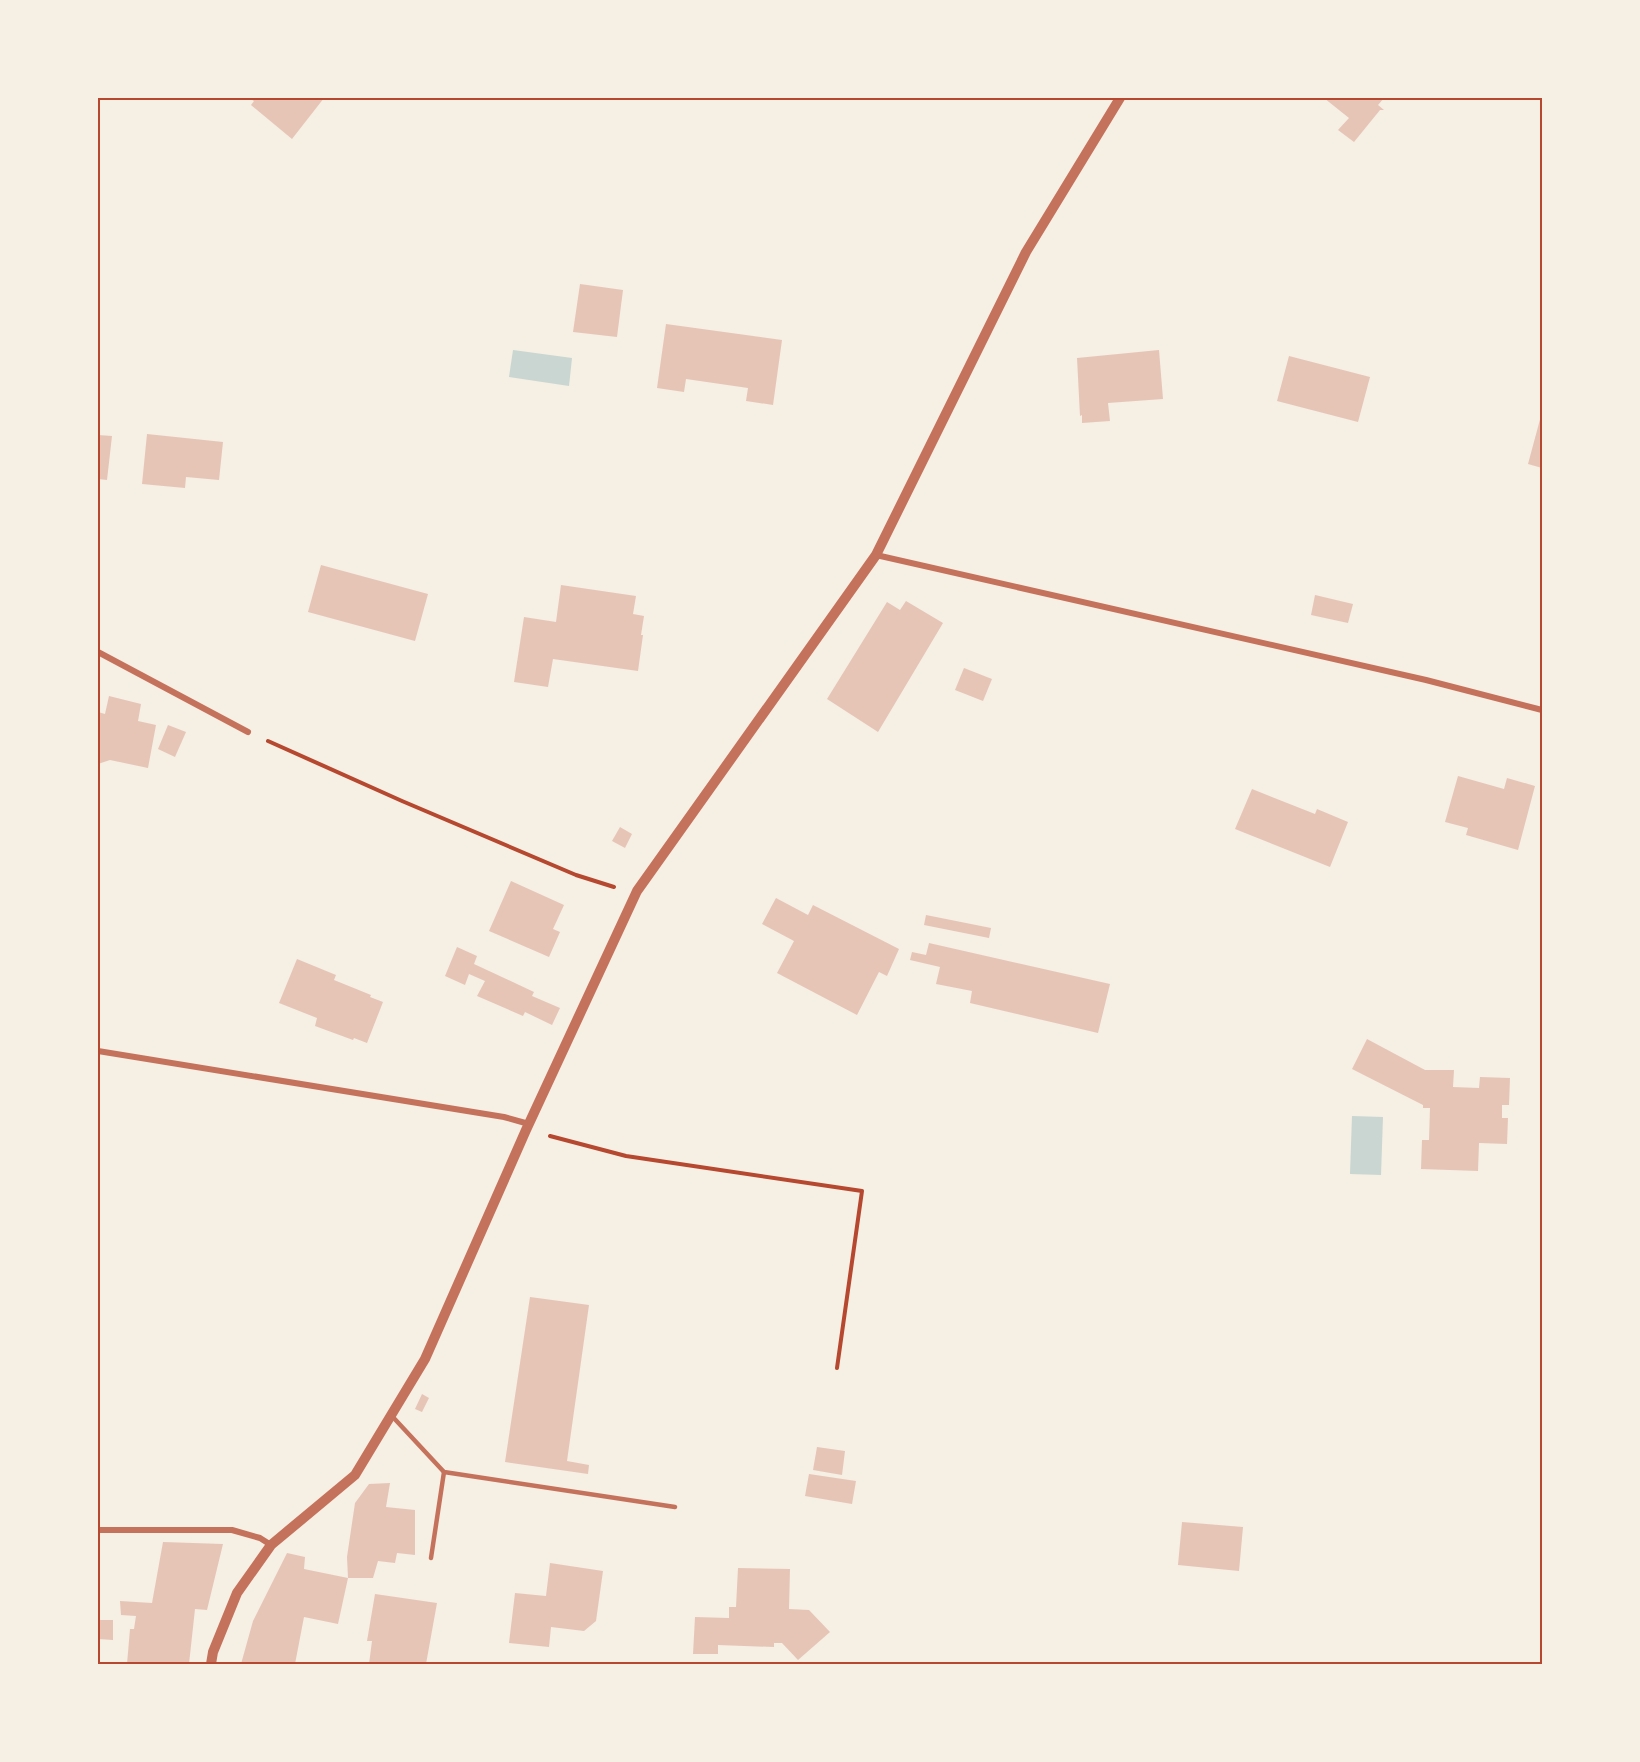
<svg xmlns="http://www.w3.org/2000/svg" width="1640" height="1762" font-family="'Archivo Narrow',sans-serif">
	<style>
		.water { fill: #c9d6d2 }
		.building { fill: #e6c5b7 }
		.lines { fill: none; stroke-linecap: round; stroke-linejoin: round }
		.path { stroke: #b5482f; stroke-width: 4 }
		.service { stroke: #c5725c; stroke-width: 4.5 }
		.minor { stroke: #c5725c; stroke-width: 6 }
		.tertiary { stroke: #c5725c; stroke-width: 10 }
		.neatline { fill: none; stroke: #b5482f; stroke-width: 2 }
	</style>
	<rect width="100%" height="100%" fill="#f6efe4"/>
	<g class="water">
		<path d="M 513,350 L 572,358 L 569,386 L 509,377 Z"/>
		<path d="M 1352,1116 L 1383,1117 L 1381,1175 L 1350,1174 Z"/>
	</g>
	<g class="building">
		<path d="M 249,98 L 324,98 L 292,139 L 251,105 L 254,101 Z"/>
		<path d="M 1324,98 L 1384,98 L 1378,105 L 1384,110 L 1380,110 L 1354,142 L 1338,130 L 1349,118 Z"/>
		<path d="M 580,284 L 623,290 L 617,337 L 573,332 Z"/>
		<path d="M 666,324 L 782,340 L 773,405 L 746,401 L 748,388 L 686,379 L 684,392 L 657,388 Z"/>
		<path d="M 1159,350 L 1163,399 L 1108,403 L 1110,421 L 1082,423 L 1082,415 L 1080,416 L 1077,358 Z"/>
		<path d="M 1289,356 L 1370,377 L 1358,422 L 1277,401 Z"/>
		<path d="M 1542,412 L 1542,468 L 1528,464 Z"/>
		<path d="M 147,434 L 223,442 L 219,480 L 186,477 L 185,488 L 142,484 Z"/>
		<path d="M 98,435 L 112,436 L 107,480 L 98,479 Z"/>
		<path d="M 321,565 L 428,594 L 415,641 L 308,612 Z"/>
		<path d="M 561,585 L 636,596 L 633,614 L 644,616 L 641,635 L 643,635 L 638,671 L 553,659 L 548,687 L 514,682 L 524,617 L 556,622 Z"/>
		<path d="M 1315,595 L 1353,604 L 1348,623 L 1311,615 Z"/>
		<path d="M 906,601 L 943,623 L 878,732 L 827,699 L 887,602 L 900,610 Z"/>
		<path d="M 964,668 L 992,679 L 983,701 L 955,690 Z"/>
		<path d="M 109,696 L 141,704 L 138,721 L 156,725 L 148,768 L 110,760 L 98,764 L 98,712 L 105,714 Z"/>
		<path d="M 168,725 L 186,732 L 175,757 L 158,749 Z"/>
		<path d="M 1458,776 L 1504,789 L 1507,778 L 1535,786 L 1518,850 L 1466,835 L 1468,828 L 1445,822 Z"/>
		<path d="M 1252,789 L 1315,814 L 1317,809 L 1348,822 L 1330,867 L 1235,829 Z"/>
		<path d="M 620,827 L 632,834 L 625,848 L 612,841 Z"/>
		<path d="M 511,881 L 564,905 L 553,929 L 560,932 L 549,957 L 489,931 Z"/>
		<path d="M 776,898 L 808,915 L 813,905 L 899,949 L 887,976 L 879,972 L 857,1015 L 777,973 L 794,941 L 762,924 Z"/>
		<path d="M 926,915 L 991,928 L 989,938 L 924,925 Z"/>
		<path d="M 929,943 L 1110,984 L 1098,1033 L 970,1003 L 972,991 L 936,984 L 940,967 L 910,960 L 912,952 L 926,955 Z"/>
		<path d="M 457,947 L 477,956 L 474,964 L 534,992 L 532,996 L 560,1008 L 552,1025 L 525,1012 L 523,1016 L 477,996 L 485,981 L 469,974 L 465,985 L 445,976 Z"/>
		<path d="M 297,959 L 336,975 L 334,980 L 371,995 L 370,997 L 383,1002 L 367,1043 L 354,1038 L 353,1040 L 315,1026 L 317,1018 L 279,1003 Z"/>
		<path d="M 1367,1039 L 1425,1070 L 1454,1070 L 1453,1087 L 1479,1088 L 1480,1077 L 1510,1078 L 1509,1105 L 1502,1105 L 1502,1118 L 1508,1118 L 1507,1144 L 1479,1143 L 1478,1171 L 1421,1169 L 1422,1140 L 1429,1140 L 1430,1108 L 1423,1108 L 1423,1105 L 1352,1069 Z"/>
		<path d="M 530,1297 L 589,1305 L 567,1461 L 589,1465 L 588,1474 L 505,1462 Z"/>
		<path d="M 422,1394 L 429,1398 L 422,1412 L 415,1409 Z"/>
		<path d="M 817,1447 L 845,1451 L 842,1475 L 813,1470 Z"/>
		<path d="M 809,1474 L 856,1481 L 852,1504 L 805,1496 Z"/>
		<path d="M 390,1483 L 386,1507 L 415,1510 L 415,1555 L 397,1553 L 395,1563 L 378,1561 L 373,1578 L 348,1578 L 338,1624 L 304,1617 L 295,1664 L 241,1664 L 253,1621 L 287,1553 L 305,1557 L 304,1569 L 348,1578 L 347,1557 L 355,1503 L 369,1484 Z"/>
		<path d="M 1182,1522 L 1243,1527 L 1239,1571 L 1178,1565 Z"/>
		<path d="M 163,1542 L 223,1544 L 207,1610 L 195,1609 L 189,1664 L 127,1664 L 130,1629 L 134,1629 L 136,1616 L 121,1615 L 120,1601 L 152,1603 Z"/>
		<path d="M 550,1563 L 603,1571 L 596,1621 L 584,1631 L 551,1627 L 549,1647 L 509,1643 L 515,1593 L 546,1596 Z"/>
		<path d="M 738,1568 L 790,1569 L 789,1609 L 809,1610 L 830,1632 L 798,1660 L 782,1643 L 774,1643 L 774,1647 L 718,1645 L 718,1654 L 693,1654 L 695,1617 L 729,1618 L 729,1607 L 736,1607 Z"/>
		<path d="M 375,1594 L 437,1603 L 426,1664 L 369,1664 L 372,1641 L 367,1641 Z"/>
		<path d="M 98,1620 L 113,1620 L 113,1640 L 98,1639 Z"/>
	</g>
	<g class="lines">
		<g class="path">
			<path d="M 268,741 L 402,801 L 576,875 L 614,887"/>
			<path d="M 550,1136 L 626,1156 L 862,1191 L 837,1368"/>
		</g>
		<g class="service">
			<path d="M 391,1415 L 444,1472 L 675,1507"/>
			<path d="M 431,1558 L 444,1472"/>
		</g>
		<g class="minor">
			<path d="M 876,555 L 1426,680 L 1542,710"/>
			<path d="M 98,652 L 248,732"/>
			<path d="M 98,1051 L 504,1117 L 529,1124"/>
			<path d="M 98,1530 L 232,1530 L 260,1538 L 271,1545"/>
		</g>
		<path class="tertiary" d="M 211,1664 L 213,1652 L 237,1593 L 271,1545 L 355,1475 L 425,1359 L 526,1130 L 637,891 L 876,555 L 1026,252 L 1120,98"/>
	</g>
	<rect width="1640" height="1762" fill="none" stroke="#f6efe4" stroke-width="198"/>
	<rect x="99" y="99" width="1442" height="1564" class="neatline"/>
</svg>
